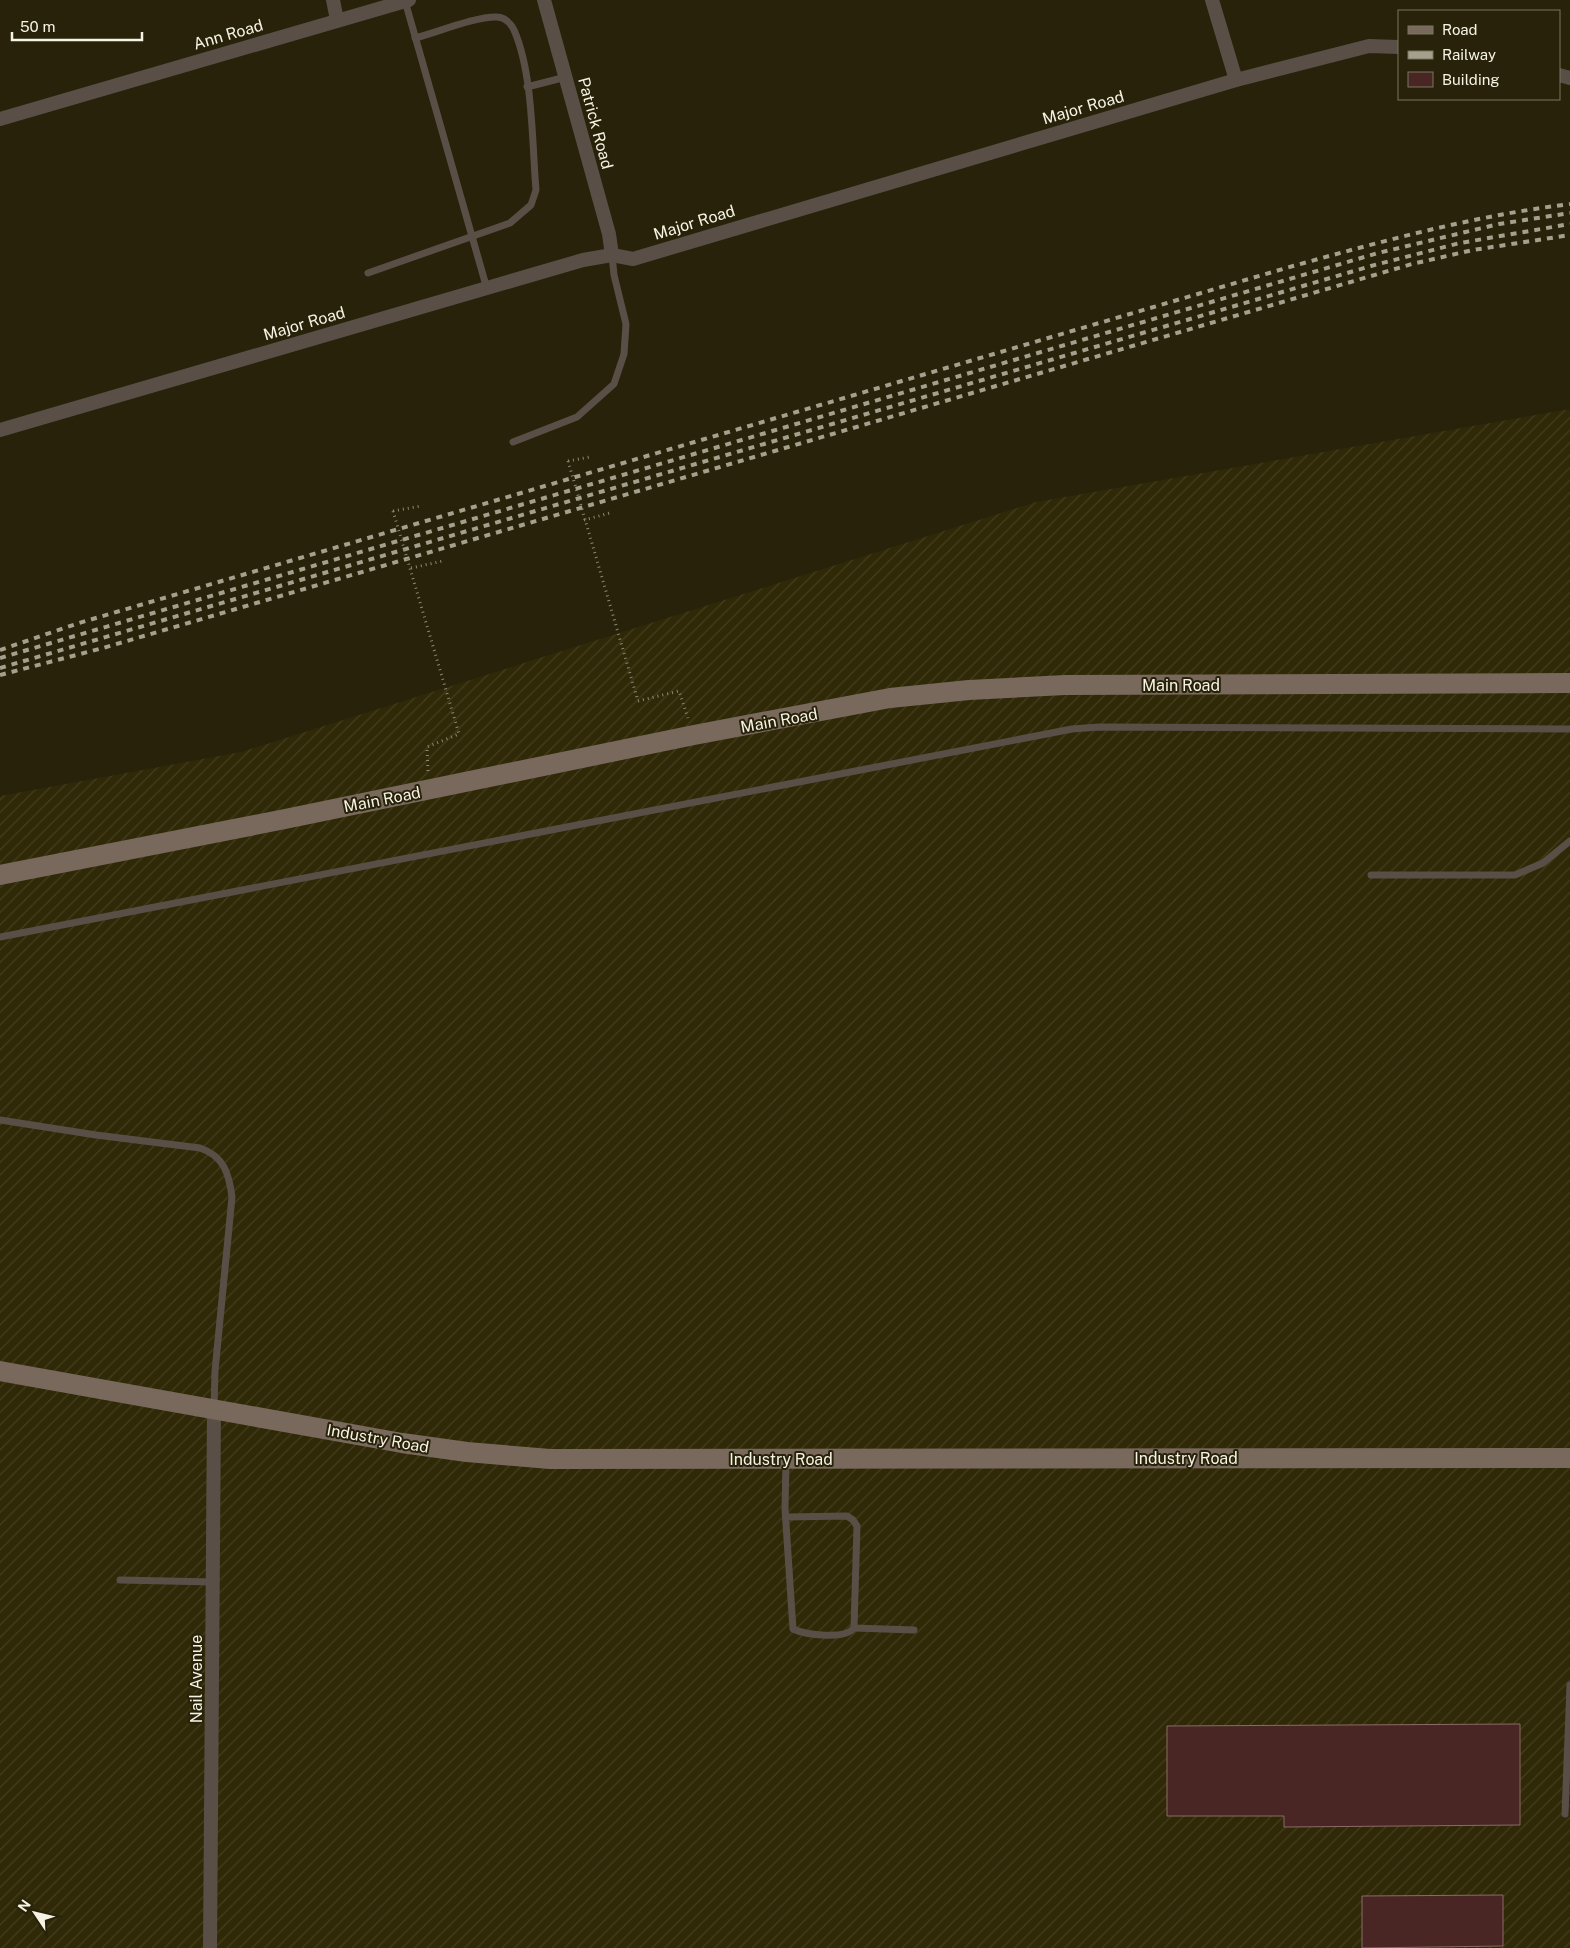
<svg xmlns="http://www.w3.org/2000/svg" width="1570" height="1948" font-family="'Public Sans',sans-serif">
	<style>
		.industrial { fill: url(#industrial-furrows) }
		.building { fill: #492623; stroke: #8a6b67 }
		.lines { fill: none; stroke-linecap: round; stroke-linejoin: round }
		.path { stroke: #8c8874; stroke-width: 3; stroke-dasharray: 1 4; stroke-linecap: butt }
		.lane { stroke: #594f47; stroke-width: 7 }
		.street { stroke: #594f47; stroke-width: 14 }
		.secondary { stroke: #78695c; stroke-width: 20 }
		.rail { stroke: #a4a08d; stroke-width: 4; stroke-dasharray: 6 6; stroke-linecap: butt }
		.path-bridge { stroke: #8c8874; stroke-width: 3; stroke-dasharray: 1 4; stroke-linecap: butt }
		.labels { text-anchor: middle; stroke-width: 4; stroke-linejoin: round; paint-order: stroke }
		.street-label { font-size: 16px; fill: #f6f3e4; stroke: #272209 }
	</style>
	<defs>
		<pattern id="industrial-furrows" width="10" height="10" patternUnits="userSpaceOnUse" patternTransform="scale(1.25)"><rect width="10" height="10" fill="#302907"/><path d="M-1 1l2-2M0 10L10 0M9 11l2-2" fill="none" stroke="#443e1f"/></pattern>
	</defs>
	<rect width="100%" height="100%" fill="#272209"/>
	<path class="industrial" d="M 1570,409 L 1570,1948 L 0,1948 L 0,796 L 241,752 L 1036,502 Z"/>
	<g class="building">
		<path d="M 1520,1724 L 1520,1825 L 1284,1827 L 1284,1816 L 1167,1816 L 1167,1726 Z"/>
		<path d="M 1503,1895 L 1503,1946 L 1362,1948 L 1362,1896 Z"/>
	</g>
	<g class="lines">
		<g class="path">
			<path d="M 568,461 L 590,457"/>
			<path d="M 393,511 L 421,506"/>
			<path d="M 584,520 L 610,513"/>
			<path d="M 411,568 L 443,561"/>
			<path d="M 638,701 L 679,691 L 688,718"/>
			<path d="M 428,771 L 427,747 L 459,734"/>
		</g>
		<g class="lane">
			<path d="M 405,1 L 487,289"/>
			<path d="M 527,87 L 566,77"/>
			<path d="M 368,273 L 510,223 L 531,205 L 536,190 C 532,143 533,73 514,30 C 511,23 504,17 497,17 C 477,16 435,33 415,38"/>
			<path d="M 513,442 L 577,417 L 614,384 L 624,354 L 626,324 L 614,275 L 612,255"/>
			<path d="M 1371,875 L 1515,875 L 1543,863 L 1570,841"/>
			<path d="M 0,937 L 1072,729 L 1099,727 L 1570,729"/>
			<path d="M 0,1120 L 96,1135 L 200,1148 C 224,1156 229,1174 232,1197 L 215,1371 L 214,1408"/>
			<path d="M 786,1461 L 785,1509 L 793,1629 C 806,1635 845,1640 854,1628 L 857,1526 L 853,1520 L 847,1516 L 786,1517"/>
			<path d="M 120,1580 L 213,1582"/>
			<path d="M 854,1628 L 914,1630"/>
			<path d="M 1565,1814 L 1570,1685"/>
		</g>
		<g class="street">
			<path d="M 333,0 L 337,20"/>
			<path d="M 544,0 L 609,234 L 612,255"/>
			<path d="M 1212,0 L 1236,80"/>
			<path d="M 1559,75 L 1570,78"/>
			<path d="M 0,119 L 409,0"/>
			<path d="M 0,430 L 583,260 L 612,255 L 633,259 L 1236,80 L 1369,46 L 1399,47"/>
			<path d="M 210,1948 L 214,1410"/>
		</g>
		<g class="secondary">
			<path d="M 0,875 L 285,819 L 694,735 L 890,698 L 969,690 L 1065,685 L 1570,683"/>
			<path d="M 0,1371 L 402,1443 L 467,1452 L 550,1459 L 1570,1458"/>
		</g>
		<g class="rail">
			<path d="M 0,650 L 79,623 L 1293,266 C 1387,240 1473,216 1570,204"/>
			<path d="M 0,658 L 1378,253 L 1499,224 L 1570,213"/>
			<path d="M 0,668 L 1371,266 L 1460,243 L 1570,224"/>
			<path d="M 0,675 L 103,648 L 1412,264 L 1473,250 L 1570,235"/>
		</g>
		<g class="path-bridge">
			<path d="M 568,461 L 638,701"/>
			<path d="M 393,511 L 459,734"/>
		</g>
	</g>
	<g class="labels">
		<g class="street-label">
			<text transform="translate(228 34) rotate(-16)" y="6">Ann Road</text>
			<text transform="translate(1083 107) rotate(-16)" y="6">Major Road</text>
			<text transform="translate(596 123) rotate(75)" y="6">Patrick Road</text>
			<text transform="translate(694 222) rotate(-17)" y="6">Major Road</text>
			<text transform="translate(304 323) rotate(-16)" y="6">Major Road</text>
			<text x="1181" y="691">Main Road</text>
			<text transform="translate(779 720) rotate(-10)" y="6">Main Road</text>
			<text transform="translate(382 799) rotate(-11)" y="6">Main Road</text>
			<text transform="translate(378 1438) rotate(10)" y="6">Industry Road</text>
			<text x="1186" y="1464">Industry Road</text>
			<text x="781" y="1465">Industry Road</text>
			<text transform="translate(196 1679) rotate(-90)" y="6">Nail Avenue</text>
		</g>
	</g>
	<rect x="1398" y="10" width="162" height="90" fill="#272209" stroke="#7a7661"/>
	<rect x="1408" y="26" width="25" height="8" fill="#78695c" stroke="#7a7661"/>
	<text x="1442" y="35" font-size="15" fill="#f6f3e4">Road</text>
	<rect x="1408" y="51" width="25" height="8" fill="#a4a08d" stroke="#7a7661"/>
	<text x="1442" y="60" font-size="15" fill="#f6f3e4">Railway</text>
	<rect x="1408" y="72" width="25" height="15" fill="#492623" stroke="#7a7661"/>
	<text x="1442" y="85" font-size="15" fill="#f6f3e4">Building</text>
	<g transform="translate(35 1913) rotate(305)" stroke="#272209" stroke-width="4" paint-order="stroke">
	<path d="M0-4L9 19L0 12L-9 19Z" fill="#f6f3e4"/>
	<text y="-8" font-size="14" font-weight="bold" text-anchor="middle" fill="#f6f3e4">N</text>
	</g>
	<path d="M12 32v8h130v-8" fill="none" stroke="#f6f3e4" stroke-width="2.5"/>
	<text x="20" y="32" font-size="15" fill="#f6f3e4" stroke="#272209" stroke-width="4" paint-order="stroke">50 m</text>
</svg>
